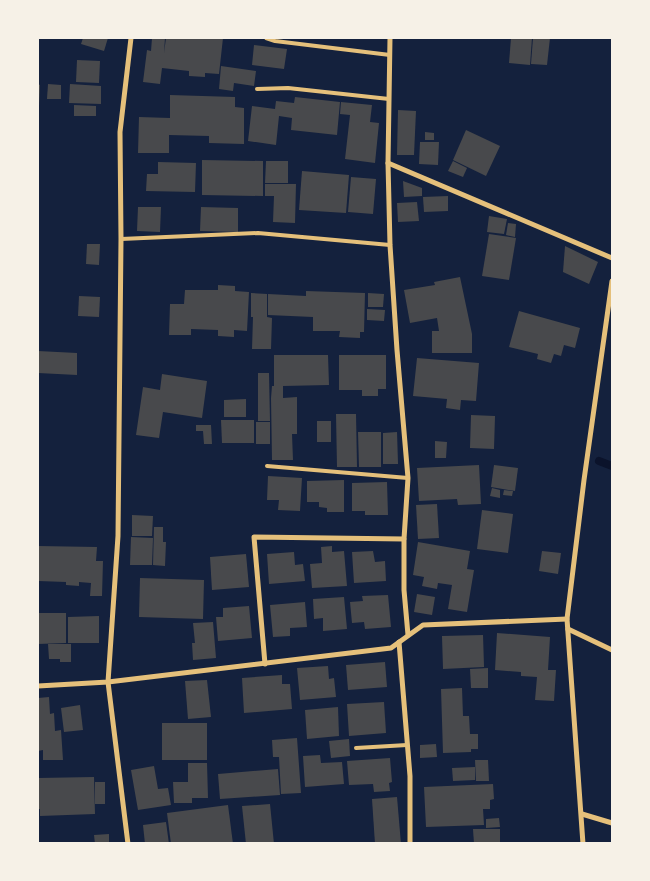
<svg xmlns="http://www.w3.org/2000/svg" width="650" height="881" font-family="'PT Sans',sans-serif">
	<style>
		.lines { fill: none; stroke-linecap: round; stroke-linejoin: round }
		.stream { stroke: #0b132b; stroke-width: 8 }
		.building { fill: #48494c }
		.service { stroke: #e5c07b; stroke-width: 4 }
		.minor { stroke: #e5c07b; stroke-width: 5 }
	</style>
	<rect width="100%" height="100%" fill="#14213d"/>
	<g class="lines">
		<path class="stream" d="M 599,461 L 612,466"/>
	</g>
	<g class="building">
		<path d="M 83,38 L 108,38 L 104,51 L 81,44 Z"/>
		<path d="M 152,38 L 165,38 L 164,53 L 166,38 L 223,38 L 219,74 L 205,73 L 205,77 L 189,76 L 189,71 L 162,68 L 160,84 L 143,82 L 147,50 L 151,51 Z"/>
		<path d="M 511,38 L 532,38 L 530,65 L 509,63 Z"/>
		<path d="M 533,38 L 550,38 L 547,65 L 531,64 Z"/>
		<path d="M 254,45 L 287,49 L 284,69 L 252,65 Z"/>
		<path d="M 77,60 L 100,61 L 99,83 L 76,82 Z"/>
		<path d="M 221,66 L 256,71 L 254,86 L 234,83 L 233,91 L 219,89 Z"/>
		<path d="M 38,84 L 40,85 L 39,106 L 38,106 Z"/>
		<path d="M 48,84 L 61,85 L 61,99 L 47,99 Z"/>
		<path d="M 70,84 L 101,86 L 101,104 L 69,103 Z"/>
		<path d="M 170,95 L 235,97 L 235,107 L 244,108 L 244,144 L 209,143 L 209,136 L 169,135 L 169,153 L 138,153 L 139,117 L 170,118 Z"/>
		<path d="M 295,97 L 340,102 L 337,135 L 291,130 L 292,118 L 279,116 L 276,145 L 248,141 L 252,106 L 275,109 L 276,101 L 294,103 Z"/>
		<path d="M 341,102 L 372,105 L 370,122 L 379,123 L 375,163 L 345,159 L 350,115 L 340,114 Z"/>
		<path d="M 74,105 L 96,106 L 96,116 L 74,116 Z"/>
		<path d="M 398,110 L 416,111 L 414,155 L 397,155 Z"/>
		<path d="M 466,130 L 500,146 L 486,176 L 453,160 Z"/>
		<path d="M 425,132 L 434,133 L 434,140 L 425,140 Z"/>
		<path d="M 420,142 L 439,142 L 438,165 L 419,164 Z"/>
		<path d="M 202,160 L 263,161 L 263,196 L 202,195 Z"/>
		<path d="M 266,161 L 288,161 L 288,183 L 265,183 Z"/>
		<path d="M 453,161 L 467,168 L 463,177 L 448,171 Z"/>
		<path d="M 158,162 L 196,163 L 195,192 L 146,191 L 147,174 L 158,174 Z"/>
		<path d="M 302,171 L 349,175 L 346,213 L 299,210 Z"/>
		<path d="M 351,177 L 376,179 L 373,214 L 348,212 Z"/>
		<path d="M 403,181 L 422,188 L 422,196 L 404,197 Z"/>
		<path d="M 265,184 L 296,184 L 295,223 L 273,222 L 274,196 L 265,196 Z"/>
		<path d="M 448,196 L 448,211 L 424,212 L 423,197 Z"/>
		<path d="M 417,202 L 419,221 L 398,222 L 397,203 Z"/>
		<path d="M 138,207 L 161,207 L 160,232 L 137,231 Z"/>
		<path d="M 201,207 L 238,208 L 238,232 L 200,231 Z"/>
		<path d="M 489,216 L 507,219 L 504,234 L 487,232 Z"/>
		<path d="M 508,223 L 516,224 L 515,237 L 506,235 Z"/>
		<path d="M 489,234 L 516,238 L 509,280 L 482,276 Z"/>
		<path d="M 87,244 L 100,244 L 99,265 L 86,264 Z"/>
		<path d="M 565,246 L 598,262 L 589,284 L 563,272 Z"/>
		<path d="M 460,277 L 472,334 L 472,353 L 432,353 L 432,331 L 439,331 L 437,318 L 410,323 L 404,290 L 435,285 L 434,282 Z"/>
		<path d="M 218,285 L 235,286 L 235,291 L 249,292 L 247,331 L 234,330 L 234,337 L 218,336 L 218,330 L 191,329 L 191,335 L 169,335 L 170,304 L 184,304 L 185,290 L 218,290 Z"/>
		<path d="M 306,291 L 365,293 L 364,332 L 360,332 L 360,338 L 339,337 L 340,331 L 313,331 L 313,317 L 268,315 L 268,294 L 306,296 Z"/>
		<path d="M 251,293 L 267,294 L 267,317 L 272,318 L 271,349 L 252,349 L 253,317 L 251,317 Z"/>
		<path d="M 368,293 L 384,294 L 383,307 L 368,307 Z"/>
		<path d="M 79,296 L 100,297 L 99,317 L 78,316 Z"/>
		<path d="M 367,309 L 385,310 L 384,321 L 367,320 Z"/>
		<path d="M 519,311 L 580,328 L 575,348 L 564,345 L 561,356 L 554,354 L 551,363 L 537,359 L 538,354 L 509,347 Z"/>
		<path d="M 38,351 L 77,353 L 77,375 L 38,373 Z"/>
		<path d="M 274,355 L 328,355 L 329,385 L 283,386 L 283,398 L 297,397 L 297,434 L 292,434 L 293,460 L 272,460 L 271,398 L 272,386 L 274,386 Z"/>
		<path d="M 339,355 L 386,355 L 386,389 L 378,389 L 378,396 L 362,396 L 362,390 L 339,390 Z"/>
		<path d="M 417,358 L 479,363 L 476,401 L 461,400 L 460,410 L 446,408 L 447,399 L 413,396 Z"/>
		<path d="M 258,373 L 269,373 L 270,421 L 258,421 Z"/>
		<path d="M 162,374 L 207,381 L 202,418 L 163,412 L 159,438 L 136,435 L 143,387 L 160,390 Z"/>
		<path d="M 246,399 L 246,417 L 224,417 L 224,400 Z"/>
		<path d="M 336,414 L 356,414 L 357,467 L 337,467 Z"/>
		<path d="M 471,415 L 495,416 L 494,449 L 470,448 Z"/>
		<path d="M 221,420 L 254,420 L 254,443 L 222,443 Z"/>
		<rect x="317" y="421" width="14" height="21"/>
		<rect x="256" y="422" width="14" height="22"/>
		<path d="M 196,425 L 211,425 L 212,444 L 204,444 L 203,431 L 196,431 Z"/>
		<path d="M 358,432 L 381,432 L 381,467 L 359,467 Z"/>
		<path d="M 397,432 L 398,464 L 383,464 L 383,433 Z"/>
		<path d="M 435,441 L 447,442 L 446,458 L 435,458 Z"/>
		<path d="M 479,465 L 481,504 L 458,505 L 457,499 L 419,501 L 417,468 Z"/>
		<path d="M 494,465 L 518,468 L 515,491 L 491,487 Z"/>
		<path d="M 268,476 L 302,478 L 300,511 L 278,510 L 279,500 L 267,500 Z"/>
		<path d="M 344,480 L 344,512 L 327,512 L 327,508 L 319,507 L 319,502 L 307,502 L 307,481 Z"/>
		<path d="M 387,482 L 388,515 L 365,515 L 365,511 L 352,511 L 352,483 Z"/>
		<path d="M 492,488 L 500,490 L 500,498 L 490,496 Z"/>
		<path d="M 504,490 L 513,491 L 512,496 L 503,495 Z"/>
		<path d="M 437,504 L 439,538 L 418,539 L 416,505 Z"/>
		<path d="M 482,510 L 513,514 L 508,553 L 477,549 Z"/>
		<path d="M 132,515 L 153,516 L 152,536 L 132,536 Z"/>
		<path d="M 154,527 L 163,527 L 163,542 L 166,542 L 165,566 L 153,565 Z"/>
		<path d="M 131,537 L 153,538 L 152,565 L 130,565 Z"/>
		<path d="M 418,542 L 470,551 L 467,569 L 474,570 L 467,612 L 448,609 L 452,585 L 438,583 L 437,589 L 422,586 L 424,577 L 413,575 Z"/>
		<path d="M 38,546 L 97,547 L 96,561 L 103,561 L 102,596 L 90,596 L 91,583 L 79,582 L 79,586 L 66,585 L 66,582 L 38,581 Z"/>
		<path d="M 332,546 L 332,552 L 344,551 L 347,586 L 312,588 L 310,564 L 322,563 L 321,547 Z"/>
		<path d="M 373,551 L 375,562 L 385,561 L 386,581 L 354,583 L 352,552 Z"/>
		<path d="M 542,551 L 561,553 L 558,574 L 539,571 Z"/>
		<path d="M 294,552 L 295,565 L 303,564 L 305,581 L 269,584 L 267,554 Z"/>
		<path d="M 246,554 L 249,587 L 212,590 L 210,557 Z"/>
		<path d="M 140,578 L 204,580 L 203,619 L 139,617 Z"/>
		<path d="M 417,594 L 435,597 L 432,615 L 414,612 Z"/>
		<path d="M 388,595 L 391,627 L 365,629 L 364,622 L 352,623 L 350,602 L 363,601 L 362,596 Z"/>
		<path d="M 344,597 L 347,629 L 323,631 L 323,618 L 314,619 L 313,599 Z"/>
		<path d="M 305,602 L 307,627 L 290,628 L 290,636 L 273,637 L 270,605 Z"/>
		<path d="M 249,606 L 252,638 L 218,641 L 216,617 L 223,617 L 223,608 Z"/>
		<path d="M 38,613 L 66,613 L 66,643 L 38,644 Z"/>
		<path d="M 99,616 L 99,643 L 68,643 L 68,617 Z"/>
		<path d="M 213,622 L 216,658 L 193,660 L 192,643 L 195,643 L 193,623 Z"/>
		<path d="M 497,633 L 550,637 L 548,670 L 556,670 L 554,701 L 535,700 L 537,677 L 521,676 L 521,672 L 495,670 Z"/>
		<path d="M 483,635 L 484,667 L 443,669 L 442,636 Z"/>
		<path d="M 48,644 L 71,644 L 71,662 L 60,662 L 60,659 L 49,659 Z"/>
		<path d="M 385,662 L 387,687 L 348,690 L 346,665 Z"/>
		<path d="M 328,666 L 329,679 L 334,678 L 336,697 L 300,700 L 297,668 Z"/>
		<path d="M 488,668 L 488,688 L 471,688 L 470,669 Z"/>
		<path d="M 282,675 L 282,684 L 290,684 L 292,709 L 244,713 L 242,678 Z"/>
		<path d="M 207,680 L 211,717 L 188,719 L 185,681 Z"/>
		<path d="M 462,688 L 463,716 L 469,716 L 470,734 L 478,734 L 478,749 L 471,749 L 471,752 L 443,753 L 441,689 Z"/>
		<path d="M 49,697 L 50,714 L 54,713 L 55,731 L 61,730 L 63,760 L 43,760 L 43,750 L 38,751 L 38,698 Z"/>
		<path d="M 384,702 L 386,733 L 349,736 L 347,704 Z"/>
		<path d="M 80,705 L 83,730 L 64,732 L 61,708 Z"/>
		<path d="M 338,707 L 339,736 L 307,739 L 305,710 Z"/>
		<rect x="162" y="723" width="45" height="37"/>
		<path d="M 297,738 L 301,793 L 281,794 L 279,757 L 273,757 L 272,740 Z"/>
		<path d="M 349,739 L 350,756 L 331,758 L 329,741 Z"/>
		<path d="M 436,744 L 437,757 L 420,758 L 420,745 Z"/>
		<path d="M 320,755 L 321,763 L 342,762 L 344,784 L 305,787 L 303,756 Z"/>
		<path d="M 390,758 L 392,782 L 389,783 L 390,791 L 374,792 L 373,784 L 349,785 L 347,761 Z"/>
		<path d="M 475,760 L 488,760 L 489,781 L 476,781 Z"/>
		<path d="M 188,763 L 207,763 L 208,798 L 192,798 L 192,803 L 174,803 L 173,782 L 188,782 Z"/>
		<path d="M 154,766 L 158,789 L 168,788 L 171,805 L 138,810 L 131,770 Z"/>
		<path d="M 475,767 L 475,780 L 453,781 L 452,768 Z"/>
		<path d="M 278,769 L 280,795 L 220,799 L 218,774 Z"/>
		<path d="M 94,777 L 95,814 L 40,816 L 40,809 L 38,809 L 38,778 Z"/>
		<rect x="95" y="782" width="10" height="22"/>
		<path d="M 493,784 L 494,799 L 490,800 L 490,809 L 483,809 L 484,825 L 426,827 L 424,787 Z"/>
		<path d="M 397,797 L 401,844 L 375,844 L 372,799 Z"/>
		<path d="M 270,804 L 274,844 L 246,844 L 242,806 Z"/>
		<path d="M 228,805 L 233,844 L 171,844 L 167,813 Z"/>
		<path d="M 499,818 L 500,827 L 486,828 L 486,819 Z"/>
		<path d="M 166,822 L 169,844 L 145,844 L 143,825 Z"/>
		<path d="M 473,829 L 500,829 L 500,844 L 474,844 Z"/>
		<path d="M 109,834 L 109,844 L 95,844 L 94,835 Z"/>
	</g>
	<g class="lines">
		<g class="service">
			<path d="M 266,38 L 275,41 L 390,55"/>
			<path d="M 257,89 L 288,88 L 389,99"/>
			<path d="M 121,239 L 258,233 L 390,245"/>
			<path d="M 267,466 L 408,478"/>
			<path d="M 356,748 L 407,745"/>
		</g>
		<g class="minor">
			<path d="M 390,38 L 388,163 L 390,245 L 397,350 L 408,478 L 404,539 L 404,590 L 408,635"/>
			<path d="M 388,163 L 612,258"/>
			<path d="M 568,629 L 612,650"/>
			<path d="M 399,642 L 410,776 L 410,844"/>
			<path d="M 265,664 L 254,537 L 404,539"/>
			<path d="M 38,686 L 108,682 L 391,648 L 423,625 L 567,619"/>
			<path d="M 582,814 L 612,823"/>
			<path d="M 128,844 L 108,682 L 118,536 L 121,239 L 120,132 L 131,38"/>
			<path d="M 583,844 L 567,619 L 584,480 L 612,281"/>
		</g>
	</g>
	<rect width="650" height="881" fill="none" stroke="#f6f1e7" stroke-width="78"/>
</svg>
